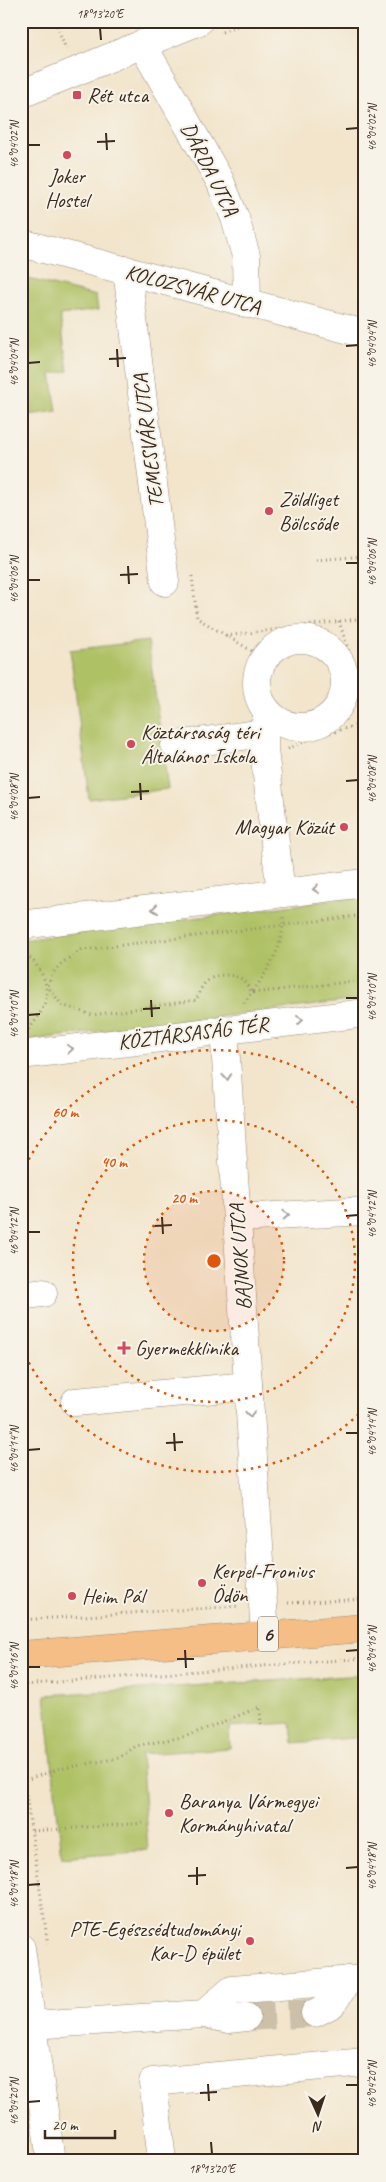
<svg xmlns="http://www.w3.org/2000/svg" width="386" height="2182" font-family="Caveat,sans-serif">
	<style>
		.green { fill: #afc165; stroke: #757642 }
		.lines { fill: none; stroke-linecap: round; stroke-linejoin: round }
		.minor-tunnel { stroke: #cdc0a9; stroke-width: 28; stroke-dasharray: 28 14; stroke-linecap: butt }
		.minor-casing { stroke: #968875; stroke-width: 29 }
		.major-casing { stroke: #968875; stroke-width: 29 }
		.path { stroke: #968875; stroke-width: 3; stroke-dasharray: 1 4; stroke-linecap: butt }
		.minor { stroke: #fff; stroke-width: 28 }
		.major { stroke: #f6be87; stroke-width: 28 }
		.oneway { stroke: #a79f9a }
		.ticks { fill: none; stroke: #3b2a1e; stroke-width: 2 }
		.ring { fill: none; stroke: #df570d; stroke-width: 2.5; stroke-dasharray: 2.5 5 }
		.poi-dot { fill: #d1495b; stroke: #f7f3e8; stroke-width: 2 }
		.labels { text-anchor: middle; stroke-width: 4; stroke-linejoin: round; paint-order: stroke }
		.shield { fill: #f7f3e8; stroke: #73665b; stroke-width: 1 }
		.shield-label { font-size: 20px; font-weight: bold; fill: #3b2a1e }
		.poi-label { font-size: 21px; fill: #3b2a1e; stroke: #f7f3e8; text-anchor: start }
		.street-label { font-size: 21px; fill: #3b2a1e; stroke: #f7f3e8 }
		.centre { fill: #df570d; stroke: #f7f3e8; stroke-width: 2.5 }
		.ring-label { font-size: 15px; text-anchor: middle; font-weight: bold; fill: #df570d; stroke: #f7f3e8; stroke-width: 4; stroke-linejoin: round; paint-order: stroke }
		.neatline { fill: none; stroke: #3b2a1e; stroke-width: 2 }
		.ticks-label { font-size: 12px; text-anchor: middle; fill: #3b2a1e }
	</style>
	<rect width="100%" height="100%" fill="#f7f3e8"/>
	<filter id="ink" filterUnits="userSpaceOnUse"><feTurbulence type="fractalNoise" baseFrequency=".02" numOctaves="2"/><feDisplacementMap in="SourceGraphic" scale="10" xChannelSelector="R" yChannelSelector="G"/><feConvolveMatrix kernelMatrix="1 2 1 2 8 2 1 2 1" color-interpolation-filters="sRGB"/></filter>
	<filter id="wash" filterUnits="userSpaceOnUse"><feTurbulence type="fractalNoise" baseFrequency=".0096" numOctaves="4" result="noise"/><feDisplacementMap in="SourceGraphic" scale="20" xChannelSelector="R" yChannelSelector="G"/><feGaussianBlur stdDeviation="1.12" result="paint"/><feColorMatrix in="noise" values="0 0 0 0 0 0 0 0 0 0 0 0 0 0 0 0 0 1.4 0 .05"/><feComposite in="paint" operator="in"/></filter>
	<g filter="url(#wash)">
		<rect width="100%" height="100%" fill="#f2e5cc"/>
		<g class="green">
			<path d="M 21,277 L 96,296 L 98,310 L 60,315 L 68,371 L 51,374 L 57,411 L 21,416 Z"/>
			<path d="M 148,641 L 168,789 L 89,799 L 70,650 Z"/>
			<path d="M 365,896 L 365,999 L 21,1041 L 21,940 Z"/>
			<path d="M 365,1675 L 365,1737 L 293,1743 L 291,1723 L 229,1727 L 230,1748 L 141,1754 L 148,1850 L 62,1857 L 45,1695 Z"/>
		</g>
	</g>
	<g filter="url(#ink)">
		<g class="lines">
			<path class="minor-tunnel" d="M 246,2017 L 315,2013"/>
			<defs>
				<g id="minor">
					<path d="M 142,44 L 220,181 L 235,218 L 246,256 L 247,304"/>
					<path d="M 21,94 L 199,21"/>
					<path d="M 21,243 L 365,334"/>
					<path d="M 127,270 L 165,582"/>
					<circle cx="301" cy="683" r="44"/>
					<path d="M 268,712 L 264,733 L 264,750 L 281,893"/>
					<path d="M 175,745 L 264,733"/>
					<path d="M 21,925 L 365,883"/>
					<path d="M 224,1029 L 265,1634"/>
					<path d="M 21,1055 L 365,1013"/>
					<path d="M 237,1218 L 365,1211"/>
					<path d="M 21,1296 L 43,1293"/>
					<path d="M 75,1402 L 248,1386"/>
					<path d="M 21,1948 L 51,2161"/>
					<path d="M 315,2013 L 332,2004 L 348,1980"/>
					<path d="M 204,2014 L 229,2019 L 246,2017"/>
					<path d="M 32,2025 L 204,2014 L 232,1990 L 365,1979"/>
					<path d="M 162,2161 L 153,2082 L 365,2062"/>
				</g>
				<path id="major" d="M 21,1655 L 365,1628"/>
			</defs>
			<use href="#minor" class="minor-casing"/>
			<use href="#major" class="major-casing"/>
			<g class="path">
				<path d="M 55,21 L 66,49"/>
				<path d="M 222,32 L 249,21"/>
				<path d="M 316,560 L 365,556"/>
				<path d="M 192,576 L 197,618 L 252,651 L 261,663"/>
				<path d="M 339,621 L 365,701"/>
				<path d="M 226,636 L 365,618"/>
				<path d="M 288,749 L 315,737 L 358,725 L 365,701"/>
				<path d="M 365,915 L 82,950 C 65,960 52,967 48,987 L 62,1005 L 92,1015 L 197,1000 C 202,976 221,970 243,979 L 252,993 L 365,980"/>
				<path d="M 21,953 C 29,956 34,961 38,968 C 54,991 45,1009 29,1029"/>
				<path d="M 244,1003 C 262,979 285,949 283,917"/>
				<path d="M 288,1603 L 365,1599"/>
				<path d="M 21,1620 L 239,1606"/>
				<path d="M 21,1685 L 365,1658"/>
				<path d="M 21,1760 L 48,1945"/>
				<path d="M 25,1780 L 59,1769 L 119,1758 L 136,1746 L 187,1736 L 260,1707 L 261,1725"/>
				<path d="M 32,1831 L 146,1823"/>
			</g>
			<use href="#minor" class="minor"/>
			<use href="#major" class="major"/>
		</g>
		<defs><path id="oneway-chevron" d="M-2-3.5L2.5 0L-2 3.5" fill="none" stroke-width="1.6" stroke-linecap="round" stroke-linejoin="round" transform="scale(1.25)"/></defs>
		<g class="oneway">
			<use href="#oneway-chevron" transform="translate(316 889) rotate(173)"/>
			<use href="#oneway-chevron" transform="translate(155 909) rotate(173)"/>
			<use href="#oneway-chevron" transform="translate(300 1020) rotate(-6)"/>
			<use href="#oneway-chevron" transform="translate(70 1049) rotate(-7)"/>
			<use href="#oneway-chevron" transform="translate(227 1077) rotate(86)"/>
			<use href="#oneway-chevron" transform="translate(286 1215) rotate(-3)"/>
			<use href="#oneway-chevron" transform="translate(250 1414) rotate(86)"/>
		</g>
	</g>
	<path class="ticks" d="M 100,28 L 101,40M 346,129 L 358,128M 106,133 L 107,150M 97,142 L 115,141M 28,145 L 40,145M 346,346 L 358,345M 117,349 L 118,367M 109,359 L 126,358M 28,363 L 40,362M 346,563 L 358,563M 128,566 L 129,584M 120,575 L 138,574M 28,580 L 40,580M 346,781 L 358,780M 140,783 L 141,800M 131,792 L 149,791M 28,798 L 40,797M 346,998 L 358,998M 151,1000 L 152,1017M 143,1009 L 160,1008M 28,1015 L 40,1014M 346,1216 L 358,1215M 162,1217 L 163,1234M 154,1226 L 172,1225M 28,1232 L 40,1232M 174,1433 L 175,1451M 346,1433 L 358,1433M 166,1443 L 183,1442M 28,1450 L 40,1449M 185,1650 L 186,1668M 346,1651 L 358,1650M 177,1659 L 194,1659M 28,1667 L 40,1667M 197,1867 L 197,1885M 346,1868 L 358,1867M 188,1876 L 206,1875M 28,1885 L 40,1884M 208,2084 L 209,2101M 346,2085 L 358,2085M 200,2093 L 217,2092M 28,2102 L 40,2101M 211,2142 L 212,2154"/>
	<circle cx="214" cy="1261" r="70" fill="#df570d" fill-opacity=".12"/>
	<g class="ring">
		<circle cx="214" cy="1261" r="70"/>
		<circle cx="214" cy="1261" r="141"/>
		<path d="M364 1409A211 211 0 0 1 22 1349M22 1173A211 211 0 0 1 364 1113"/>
	</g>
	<g class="poi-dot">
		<rect x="72" y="90" width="10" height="10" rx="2.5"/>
		<circle cx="67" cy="155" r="5"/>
		<circle cx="269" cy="511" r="5"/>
		<circle cx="131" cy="744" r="5"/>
		<circle cx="344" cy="827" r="5"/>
		<path d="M121.5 1340.5h5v5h5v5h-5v5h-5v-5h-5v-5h5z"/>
		<circle cx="202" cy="1583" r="5"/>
		<circle cx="72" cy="1596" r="5"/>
		<circle cx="169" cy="1813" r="5"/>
		<circle cx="250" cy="1941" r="5"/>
	</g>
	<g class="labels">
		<rect class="shield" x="258" y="1616.5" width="20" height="35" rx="4"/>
		<g class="shield-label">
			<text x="268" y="1641">6</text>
		</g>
		<g class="poi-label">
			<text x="87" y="102">Rét utca</text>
			<text x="67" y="183" text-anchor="middle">Joker<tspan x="67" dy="24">Hostel</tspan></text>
			<text x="279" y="506">Zöldliget<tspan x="279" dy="24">Bölcsőde</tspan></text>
			<text x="141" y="739">Köztársaság téri<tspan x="141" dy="24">Általános Iskola</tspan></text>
			<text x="334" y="834" text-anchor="end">Magyar Közút</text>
			<text x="135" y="1355">Gyermekklinika</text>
			<text x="212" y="1578">Kerpel-Fronius<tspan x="212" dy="24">Ödön</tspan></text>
			<text x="82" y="1603">Heim Pál</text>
			<text x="179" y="1808">Baranya Vármegyei<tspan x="179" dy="24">Kormányhivatal</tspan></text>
			<text x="240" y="1936" text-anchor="end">PTE-Egészsédtudományi<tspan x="240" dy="24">Kar-D épület</tspan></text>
		</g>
		<g class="street-label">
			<text transform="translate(210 169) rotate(63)" y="7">DÁRDA UTCA</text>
			<text transform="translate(193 289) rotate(15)" y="7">KOLOZSVÁR UTCA</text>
			<text transform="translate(148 441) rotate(-97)" y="7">TEMESVÁR UTCA</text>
			<text transform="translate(193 1033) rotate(-7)" y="7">KÖZTÁRSASÁG TÉR</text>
			<text transform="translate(240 1257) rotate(-94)" y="7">BAJNOK UTCA</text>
		</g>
	</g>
	<circle cx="214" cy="1261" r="8" class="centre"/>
	<g class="ring-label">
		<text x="65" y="1117">60 m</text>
		<text x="114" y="1167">40 m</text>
		<text x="184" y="1203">20 m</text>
	</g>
	<rect width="386" height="2182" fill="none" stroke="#f7f3e8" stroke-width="55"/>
	<g transform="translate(318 2114) rotate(177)" stroke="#f7f3e8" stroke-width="4" paint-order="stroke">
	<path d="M0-4L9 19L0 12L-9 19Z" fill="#3b2a1e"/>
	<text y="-8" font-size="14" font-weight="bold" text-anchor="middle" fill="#3b2a1e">N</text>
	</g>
	<path d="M45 2130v8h70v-8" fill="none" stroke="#3b2a1e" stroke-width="2.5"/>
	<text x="52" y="2130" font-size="15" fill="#3b2a1e" stroke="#f7f3e8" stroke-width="4" paint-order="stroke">20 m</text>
	<rect x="28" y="28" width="330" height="2126" class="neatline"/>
	<g class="ticks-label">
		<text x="100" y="18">18°13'20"E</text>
		<text transform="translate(372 128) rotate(-90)" y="4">46°04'02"N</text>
		<text transform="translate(14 145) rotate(-90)" y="4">46°04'02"N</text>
		<text transform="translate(372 345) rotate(-90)" y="4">46°04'04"N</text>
		<text transform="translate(14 363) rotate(-90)" y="4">46°04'04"N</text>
		<text transform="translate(372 563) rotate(-90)" y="4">46°04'06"N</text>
		<text transform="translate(14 580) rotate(-90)" y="4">46°04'06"N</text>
		<text transform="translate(372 780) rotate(-90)" y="4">46°04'08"N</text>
		<text transform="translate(14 798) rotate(-90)" y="4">46°04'08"N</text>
		<text transform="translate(372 998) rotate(-90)" y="4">46°04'10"N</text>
		<text transform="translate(14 1015) rotate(-90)" y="4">46°04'10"N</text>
		<text transform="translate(372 1215) rotate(-90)" y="4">46°04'12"N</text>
		<text transform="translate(14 1232) rotate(-90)" y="4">46°04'12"N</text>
		<text transform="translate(372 1433) rotate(-90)" y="4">46°04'14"N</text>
		<text transform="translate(14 1450) rotate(-90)" y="4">46°04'14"N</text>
		<text transform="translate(372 1650) rotate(-90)" y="4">46°04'16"N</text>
		<text transform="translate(14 1667) rotate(-90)" y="4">46°04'16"N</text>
		<text transform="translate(372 1867) rotate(-90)" y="4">46°04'18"N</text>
		<text transform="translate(14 1885) rotate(-90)" y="4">46°04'18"N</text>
		<text transform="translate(372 2085) rotate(-90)" y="4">46°04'20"N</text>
		<text transform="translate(14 2102) rotate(-90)" y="4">46°04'20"N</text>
		<text x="212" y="2173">18°13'20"E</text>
	</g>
</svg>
